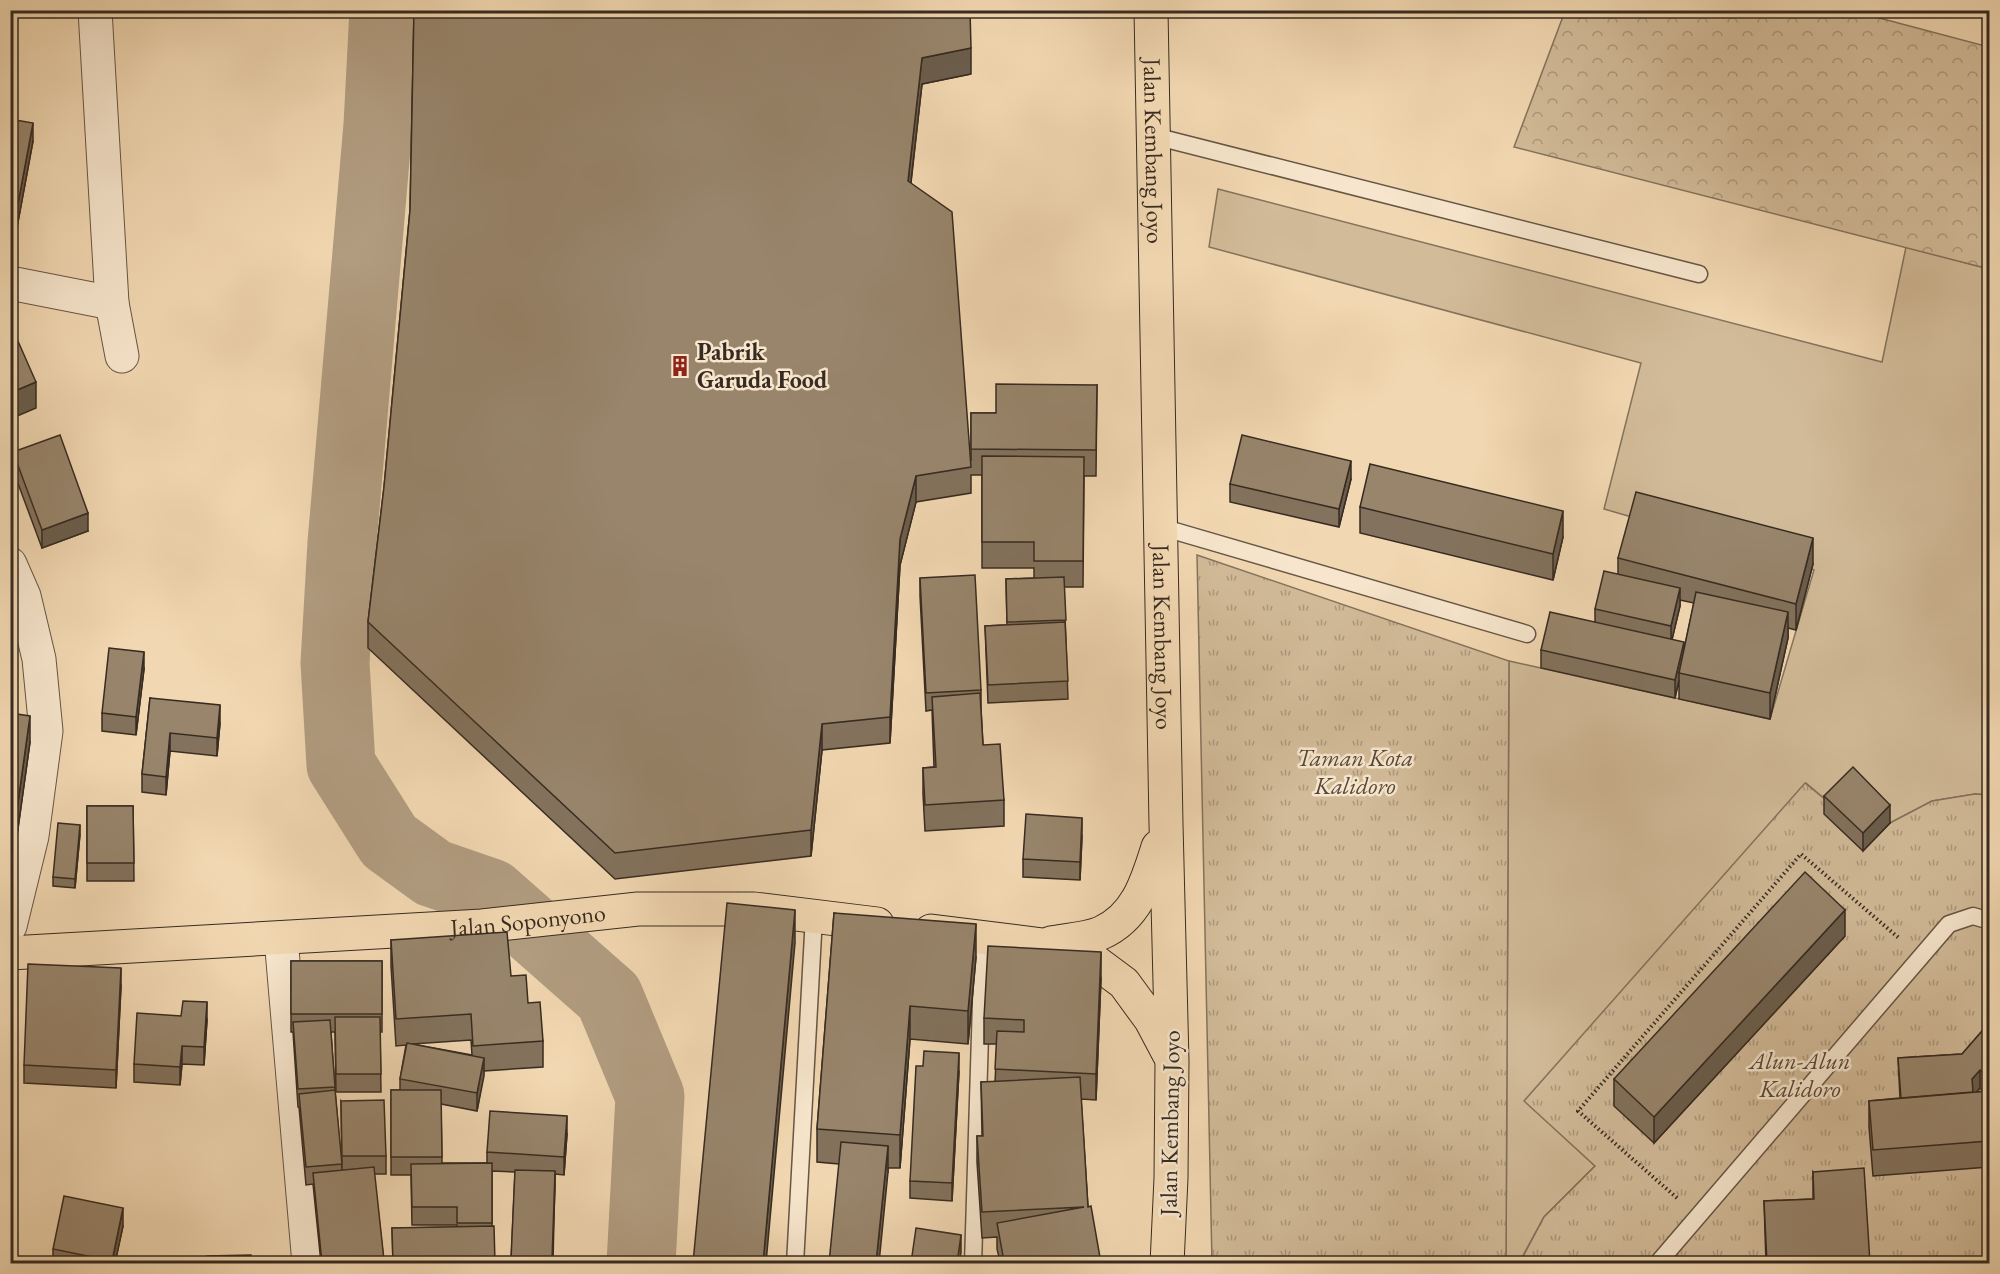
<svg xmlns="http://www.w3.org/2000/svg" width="2000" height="1274" font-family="'EB Garamond',serif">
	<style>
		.grass { fill: #d2bb99; stroke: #84735d; stroke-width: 1.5 }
		.forest { fill: url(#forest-crowns); stroke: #84735d; stroke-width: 1.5 }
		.park { fill: url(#park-tufts); stroke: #84735d; stroke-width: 1.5 }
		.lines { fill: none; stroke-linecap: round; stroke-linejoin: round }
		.river { stroke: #b29d81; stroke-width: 69 }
		.service-casing { stroke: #665645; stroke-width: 19 }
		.minor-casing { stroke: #665645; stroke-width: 35 }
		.primary-casing { stroke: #372b21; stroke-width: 35 }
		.path { stroke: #372b21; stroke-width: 4; stroke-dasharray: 1.5 3; stroke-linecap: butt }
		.service { stroke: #f7e6cd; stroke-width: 16 }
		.minor { stroke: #f7e6cd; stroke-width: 33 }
		.primary { stroke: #f2d8b2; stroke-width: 33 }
		.wall { fill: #83725d; stroke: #372b21; stroke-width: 1.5; fill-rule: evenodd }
		.shaded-wall { fill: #6a5d4c; stroke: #372b21; stroke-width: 1.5 }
		.building { fill: #98856c; stroke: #372b21; stroke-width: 1.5 }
		.labels { text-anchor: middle; stroke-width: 5; stroke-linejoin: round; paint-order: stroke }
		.street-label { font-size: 24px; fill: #372b21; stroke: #f7e6cd }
		.poi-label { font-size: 24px; font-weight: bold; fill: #372b21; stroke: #f7e6cd; text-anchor: start }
		.park-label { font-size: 24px; font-style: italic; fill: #564839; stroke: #f7e6cd }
	</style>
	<defs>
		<pattern id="forest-crowns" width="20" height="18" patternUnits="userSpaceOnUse" patternTransform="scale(1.5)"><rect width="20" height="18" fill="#d2bb99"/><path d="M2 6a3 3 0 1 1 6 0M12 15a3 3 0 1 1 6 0" fill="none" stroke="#ab987c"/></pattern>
		<pattern id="park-tufts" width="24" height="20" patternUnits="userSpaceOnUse" patternTransform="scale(1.5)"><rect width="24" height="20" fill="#d2bb99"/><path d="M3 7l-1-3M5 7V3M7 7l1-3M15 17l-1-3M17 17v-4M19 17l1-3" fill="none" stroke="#ab987c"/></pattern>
	</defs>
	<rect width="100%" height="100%" fill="#f2d8b2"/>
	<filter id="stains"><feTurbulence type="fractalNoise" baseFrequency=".00333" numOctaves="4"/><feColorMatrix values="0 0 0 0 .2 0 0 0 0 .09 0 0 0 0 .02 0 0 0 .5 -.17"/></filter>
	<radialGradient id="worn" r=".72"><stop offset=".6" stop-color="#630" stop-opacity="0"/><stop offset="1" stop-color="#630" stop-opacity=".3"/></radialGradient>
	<path class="grass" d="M 1218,189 L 1882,362 L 1906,247 L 1989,269 L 1989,795 L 1975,794 L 1932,801 L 1890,823 L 1832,805 L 1806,783 L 1525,1101 L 1595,1166 L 1544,1217 L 1519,1263 L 1506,1263 L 1509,661 L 1770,719 L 1814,570 L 1604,509 L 1641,363 L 1209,247 Z"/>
	<path class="forest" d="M 1565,11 L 1853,11 L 1989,47 L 1989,269 L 1514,147 Z"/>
	<g class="park">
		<path d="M 1197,555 L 1509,661 L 1506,1263 L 1212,1263 Z"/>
		<path d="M 1805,783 L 1832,805 L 1853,785 L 1890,823 L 1932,801 L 1975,794 L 1989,795 L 1989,1263 L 1519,1264 L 1544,1217 L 1595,1166 L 1524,1101 Z"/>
	</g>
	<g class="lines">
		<path class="river" d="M 384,10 L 378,125 L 342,543 L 335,663 L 341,765 L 389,841 L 433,873 L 491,893 L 609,997 L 650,1096 L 641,1264"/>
		<defs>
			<g id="service">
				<path d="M 1154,136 L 1699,274"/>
				<path d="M 1161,527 L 1527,634"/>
				<path d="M 795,1264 L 814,916"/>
				<path d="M 973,1264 L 983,937"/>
				<path d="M 1657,1264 L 1949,924 L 1973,916 L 1990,921"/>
			</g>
			<g id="minor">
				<path d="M 95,10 L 112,303 L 122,356"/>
				<path d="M 10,283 L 112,303"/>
				<path d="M 10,564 L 24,596 L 39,659 L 46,731 L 32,836 L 10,926"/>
				<path d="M 281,938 L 309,1264"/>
			</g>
			<g id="primary">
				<path id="s1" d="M 1151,10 L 1166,824 L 1172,1061 L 1171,1178 L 1167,1264"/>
				<path d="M 931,931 L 1043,945 L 1089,957 L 1124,983 L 1151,1020 L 1169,1054"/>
				<path d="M 1051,943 C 1067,940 1087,939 1101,933 C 1137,917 1147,882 1158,847"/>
				<path id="s2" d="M 10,953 L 482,926 L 638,909 L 754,909 L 877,924"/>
			</g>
		</defs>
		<use href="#service" class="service-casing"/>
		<use href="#minor" class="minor-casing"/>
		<use href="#primary" class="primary-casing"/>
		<path class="path" d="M 1677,1198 L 1578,1111 L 1801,854 L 1900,939"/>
		<use href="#service" class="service"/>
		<use href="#minor" class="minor"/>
		<use href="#primary" class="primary"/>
	</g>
	<g class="wall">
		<path d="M 414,10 L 971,74 L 922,84 L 911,183 L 971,461 L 971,413 L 996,413 L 1097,385 L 1096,476 L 1084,476 L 1083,587 L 1064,587 L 1068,699 L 988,703 L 985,626 L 1007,625 L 1006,579 L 1034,578 L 1034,568 L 982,568 L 982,475 L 971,475 L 971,493 L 916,502 L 900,565 L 890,743 L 822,750 L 811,856 L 615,879 L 368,648 L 368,622 L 384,487 L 410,210 Z"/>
		<path d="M 10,119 L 33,141 L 15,238 L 10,237 Z"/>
		<path d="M 13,452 L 88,531 L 42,548 L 13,470 Z"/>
		<path d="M 1351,479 L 1339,527 L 1230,502 L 1230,484 Z"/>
		<path d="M 1360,507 L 1563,537 L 1553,580 L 1360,533 Z"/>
		<path d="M 1618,558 L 1813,564 L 1796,630 L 1788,628 L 1788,638 L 1770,719 L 1679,699 L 1679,680 L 1675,698 L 1541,668 L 1541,650 L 1595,622 L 1595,609 L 1618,574 ZM 1680,600 L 1694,603 L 1684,650 L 1672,639 L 1680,606 Z"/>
		<path d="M 920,578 L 981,690 L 981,708 L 983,745 L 1004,800 L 1004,826 L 925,831 L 923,794 L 923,768 L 934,767 L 932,710 L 926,711 L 920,596 Z"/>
		<path d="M 144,669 L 136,735 L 102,731 L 102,713 Z"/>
		<path d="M 10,673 L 15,692 L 11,714 L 30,742 L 15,850 L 10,849 Z"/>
		<path d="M 150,698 L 220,723 L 217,756 L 170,751 L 166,795 L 142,792 L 142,774 Z"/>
		<path d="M 1824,796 L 1890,823 L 1863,851 L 1824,814 Z"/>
		<path d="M 87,806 L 133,806 L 134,881 L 87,881 Z"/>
		<path d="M 80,834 L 75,888 L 53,886 L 53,877 Z"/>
		<path d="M 1082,836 L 1080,880 L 1023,877 L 1023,859 Z"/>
		<path d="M 834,913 L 976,957 L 968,1044 L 910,1039 L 900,1168 L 888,1168 L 888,1172 L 839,1164 L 817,1162 L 817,1129 Z"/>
		<path d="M 1845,936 L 1654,1143 L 1614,1106 L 1614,1079 Z"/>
		<path d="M 391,940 L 511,976 L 528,1003 L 543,1041 L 543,1067 L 484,1071 L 477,1111 L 441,1104 L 442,1163 L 487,1163 L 487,1152 L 567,1134 L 564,1175 L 555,1174 L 553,1263 L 511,1263 L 515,1172 L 492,1171 L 492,1226 L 495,1263 L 393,1263 L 392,1228 L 457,1227 L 457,1225 L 412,1225 L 411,1175 L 391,1175 L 391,1090 L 400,1090 L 400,1079 L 406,1045 L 396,1046 L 391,966 ZM 471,1040 L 472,1055 L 412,1044 Z"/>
		<path d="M 291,961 L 382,961 L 382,1032 L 380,1032 L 381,1092 L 336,1092 L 335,1032 L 331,1032 L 335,1090 L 342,1170 L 341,1101 L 386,1156 L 386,1174 L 374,1174 L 384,1263 L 321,1263 L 313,1184 L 306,1185 L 299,1107 L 298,1107 L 293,1032 L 291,1032 Z"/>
		<path d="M 1101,978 L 1096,1100 L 1081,1099 L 1088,1207 L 1101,1263 L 994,1263 L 994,1257 L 999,1257 L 997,1249 L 997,1237 L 982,1238 L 977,1162 L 977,1136 L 982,1136 L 981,1082 L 995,1082 L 997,1044 L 984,1044 L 984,1018 Z"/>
		<path d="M 121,986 L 116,1088 L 24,1083 L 24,1065 Z"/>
		<path d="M 207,1020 L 204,1065 L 182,1064 L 180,1085 L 134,1082 L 134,1064 Z"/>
		<path d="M 1989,1023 L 1989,1167 L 1873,1176 L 1869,1127 L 1869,1101 L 1900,1098 L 1898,1058 L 1962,1054 ZM 1980,1088 L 1983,1091 L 1976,1092 Z"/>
		<path d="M 959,1071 L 952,1201 L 910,1198 L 910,1181 Z"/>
		<path d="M 1813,1172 L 1870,1263 L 1766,1263 L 1764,1201 L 1813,1199 Z"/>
		<path d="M 123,1226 L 115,1263 L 53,1263 L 53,1249 Z"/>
	</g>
	<g class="shaded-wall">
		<path d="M 971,48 L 971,74 L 922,84 L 908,207 L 908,181 L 922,58 Z"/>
		<path d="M 33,123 L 33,141 L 15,238 L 15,220 Z"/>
		<path d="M 36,382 L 36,408 L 10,419 L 10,393 Z"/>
		<path d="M 1351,461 L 1351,479 L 1339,527 L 1339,509 Z"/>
		<path d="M 916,476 L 916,502 L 900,565 L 890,743 L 890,717 L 900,539 Z"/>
		<path d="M 1563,511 L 1563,537 L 1553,580 L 1553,554 Z"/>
		<path d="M 88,513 L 88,531 L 42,548 L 42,530 Z"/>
		<path d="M 1813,538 L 1813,564 L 1796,630 L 1796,604 Z"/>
		<path d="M 1680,588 L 1680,606 L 1671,644 L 1671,626 Z"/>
		<path d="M 1788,612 L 1788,638 L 1770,719 L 1770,693 Z"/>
		<path d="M 1684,642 L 1684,660 L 1679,673 L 1679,680 L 1675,698 L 1675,680 Z"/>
		<path d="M 144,652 L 144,669 L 136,735 L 136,717 Z"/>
		<path d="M 15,674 L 15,692 L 10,716 L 10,698 Z"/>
		<path d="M 220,705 L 220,723 L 217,756 L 217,738 Z"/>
		<path d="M 30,716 L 30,742 L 15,850 L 15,824 Z"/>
		<path d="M 822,724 L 822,750 L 811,856 L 811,830 Z"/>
		<path d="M 170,733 L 170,751 L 166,795 L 166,777 Z"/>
		<path d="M 1890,805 L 1890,823 L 1863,851 L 1863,833 Z"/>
		<path d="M 1082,818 L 1082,836 L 1080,880 L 1080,862 Z"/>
		<path d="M 80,825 L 80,834 L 75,888 L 75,879 Z"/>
		<path d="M 795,910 L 795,943 L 766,1263 L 763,1263 Z"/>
		<path d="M 1845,910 L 1845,936 L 1654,1143 L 1654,1117 Z"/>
		<path d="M 976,924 L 976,957 L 968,1044 L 968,1011 Z"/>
		<path d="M 1101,952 L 1101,978 L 1096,1100 L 1096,1074 Z"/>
		<path d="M 121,968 L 121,986 L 116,1088 L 116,1070 Z"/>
		<path d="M 207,1002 L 207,1020 L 204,1065 L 204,1047 Z"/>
		<path d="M 910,1006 L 910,1039 L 900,1168 L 900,1135 Z"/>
		<path d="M 182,1046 L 182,1064 L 180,1085 L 180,1067 Z"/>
		<path d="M 959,1053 L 959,1071 L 952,1201 L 952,1183 Z"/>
		<path d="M 484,1058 L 484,1076 L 477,1111 L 477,1093 Z"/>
		<path d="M 1980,1070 L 1980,1088 L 1972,1097 L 1972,1079 Z"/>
		<path d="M 567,1116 L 567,1134 L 564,1175 L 564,1157 Z"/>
		<path d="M 888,1146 L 888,1172 L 879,1263 L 876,1263 Z"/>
		<path d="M 555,1171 L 555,1189 L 552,1263 Z"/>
		<path d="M 123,1208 L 123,1226 L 115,1263 L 112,1263 Z"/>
		<path d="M 961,1235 L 961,1253 L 959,1263 L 957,1263 Z"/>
	</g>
	<g class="building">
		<path d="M 414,10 L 970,10 L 971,48 L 922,58 L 908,181 L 952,212 L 971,467 L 916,476 L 900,539 L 890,717 L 822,724 L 811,830 L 615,853 L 368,622 L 384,487 L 410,210 Z"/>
		<path d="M 10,119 L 33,123 L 15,220 L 10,219 Z"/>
		<path d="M 10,323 L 36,382 L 10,393 Z"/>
		<path d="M 996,384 L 1097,385 L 1096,450 L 971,449 L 971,413 L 996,413 Z"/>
		<path d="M 60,435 L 88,513 L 42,530 L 13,452 Z"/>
		<path d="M 1242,435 L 1351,461 L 1339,509 L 1230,484 Z"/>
		<path d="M 982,456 L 1084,457 L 1083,561 L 1034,561 L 1034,542 L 982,542 Z"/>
		<path d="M 1370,464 L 1563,511 L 1553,554 L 1360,507 Z"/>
		<path d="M 1636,492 L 1813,538 L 1796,604 L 1618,558 Z"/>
		<path d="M 1604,571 L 1680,588 L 1671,626 L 1595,609 Z"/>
		<path d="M 975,575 L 981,690 L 926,693 L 920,578 Z"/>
		<path d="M 1064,577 L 1066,620 L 1007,622 L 1006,579 Z"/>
		<path d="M 1696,592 L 1788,612 L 1770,693 L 1679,673 Z"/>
		<path d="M 1550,612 L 1684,642 L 1675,680 L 1541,650 Z"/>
		<path d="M 1065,622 L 1068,681 L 988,685 L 985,626 Z"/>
		<path d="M 109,648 L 144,652 L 136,717 L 102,713 Z"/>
		<path d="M 10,673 L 15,674 L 10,698 Z"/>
		<path d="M 980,693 L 983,745 L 1000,744 L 1004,800 L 925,805 L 923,768 L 936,767 L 932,697 Z"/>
		<path d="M 150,698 L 220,705 L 217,738 L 170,733 L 166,777 L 142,774 Z"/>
		<path d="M 10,713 L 30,716 L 15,824 L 10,823 Z"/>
		<path d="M 1853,767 L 1890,805 L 1863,833 L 1824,796 Z"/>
		<path d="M 87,806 L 133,806 L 134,863 L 87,863 Z"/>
		<path d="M 1026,814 L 1082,818 L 1080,862 L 1023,859 Z"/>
		<path d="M 58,823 L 80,825 L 75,879 L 53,877 Z"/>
		<path d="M 1805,872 L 1845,910 L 1654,1117 L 1614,1079 Z"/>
		<path d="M 727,903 L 795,910 L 763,1263 L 693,1263 Z"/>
		<path d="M 834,913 L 976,924 L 968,1011 L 910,1006 L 900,1135 L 817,1129 Z"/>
		<path d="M 507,932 L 511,976 L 526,975 L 528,1003 L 540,1002 L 543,1041 L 473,1046 L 471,1014 L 396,1019 L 391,940 Z"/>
		<path d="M 988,946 L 1101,952 L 1096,1074 L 995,1069 L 997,1031 L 1024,1032 L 1024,1020 L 984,1018 Z"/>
		<rect x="291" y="961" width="91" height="53"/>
		<path d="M 28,964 L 121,968 L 116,1070 L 24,1065 Z"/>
		<path d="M 183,1001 L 207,1002 L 204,1047 L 182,1046 L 180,1067 L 134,1064 L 137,1013 L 181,1016 Z"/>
		<path d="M 335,1017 L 380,1017 L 381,1074 L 336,1074 Z"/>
		<path d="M 330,1020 L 335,1087 L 298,1089 L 293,1022 Z"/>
		<path d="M 1989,1023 L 1989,1079 L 1980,1070 L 1972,1079 L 1973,1092 L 1901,1098 L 1898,1058 L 1962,1054 Z"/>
		<path d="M 407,1043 L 484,1058 L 477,1093 L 400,1079 Z"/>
		<path d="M 924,1051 L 959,1053 L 952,1183 L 910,1181 L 916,1066 L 923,1066 Z"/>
		<path d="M 1080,1077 L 1088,1207 L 1091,1206 L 1101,1263 L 995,1263 L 994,1257 L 1003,1256 L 997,1223 L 1084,1207 L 982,1212 L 977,1136 L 983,1136 L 981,1082 Z"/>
		<path d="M 335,1090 L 342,1164 L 306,1167 L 299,1094 Z"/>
		<path d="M 391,1090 L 441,1090 L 442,1157 L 391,1157 Z"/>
		<path d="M 1989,1091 L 1989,1141 L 1873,1150 L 1869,1101 Z"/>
		<path d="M 384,1100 L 386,1156 L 342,1156 L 341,1101 Z"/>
		<path d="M 490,1111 L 567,1116 L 564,1157 L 487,1152 Z"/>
		<path d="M 841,1142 L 888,1146 L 876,1263 L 829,1263 Z"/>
		<path d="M 492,1163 L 492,1223 L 457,1223 L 457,1207 L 412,1207 L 411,1164 Z"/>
		<path d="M 374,1167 L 384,1260 L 355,1263 L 322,1263 L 313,1173 Z"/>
		<path d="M 1864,1168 L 1870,1263 L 1767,1263 L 1764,1201 L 1814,1199 L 1813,1172 Z"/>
		<path d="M 515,1170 L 555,1171 L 552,1260 L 511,1259 Z"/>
		<path d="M 64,1196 L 123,1208 L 112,1261 L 53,1249 Z"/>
		<path d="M 494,1226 L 495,1263 L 393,1263 L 392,1228 Z"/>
		<path d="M 916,1228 L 961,1235 L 957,1263 L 911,1263 Z"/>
		<path d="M 251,1255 L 251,1263 L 207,1263 L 207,1256 Z"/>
	</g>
	<defs>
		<symbol id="building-bare" viewBox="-9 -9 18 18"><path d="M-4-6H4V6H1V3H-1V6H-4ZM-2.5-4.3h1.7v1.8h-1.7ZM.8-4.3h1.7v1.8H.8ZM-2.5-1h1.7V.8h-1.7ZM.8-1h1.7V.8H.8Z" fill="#8f2418" stroke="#f7e6cd" stroke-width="2.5" paint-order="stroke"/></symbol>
	</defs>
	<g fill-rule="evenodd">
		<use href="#building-bare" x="665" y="351" width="30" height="30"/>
	</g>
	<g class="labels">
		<g class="street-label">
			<text dy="8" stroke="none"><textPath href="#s1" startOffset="141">Jalan Kembang Joyo</textPath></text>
			<text dy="8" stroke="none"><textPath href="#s1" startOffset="627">Jalan Kembang Joyo</textPath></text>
			<text dy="8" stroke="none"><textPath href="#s2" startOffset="519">Jalan Soponyono</textPath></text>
			<text transform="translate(1170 1123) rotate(-89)" y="8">Jalan Kembang Joyo</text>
		</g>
		<g class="poi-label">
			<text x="697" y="360">Pabrik<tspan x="697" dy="28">Garuda Food</tspan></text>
		</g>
		<g class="park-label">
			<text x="1355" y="766">Taman Kota<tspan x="1355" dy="28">Kalidoro</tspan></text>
			<text x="1800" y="1069">Alun-Alun<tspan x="1800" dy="28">Kalidoro</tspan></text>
		</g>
	</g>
	<rect width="2000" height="1274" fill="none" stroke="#f2d8b2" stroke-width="36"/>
	<rect x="12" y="12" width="1976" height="1250" fill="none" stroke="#372b21" stroke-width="3"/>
	<rect x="18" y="18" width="1964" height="1238" fill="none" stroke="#372b21" stroke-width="1.5"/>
	<rect width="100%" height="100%" filter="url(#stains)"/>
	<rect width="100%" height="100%" fill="url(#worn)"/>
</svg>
